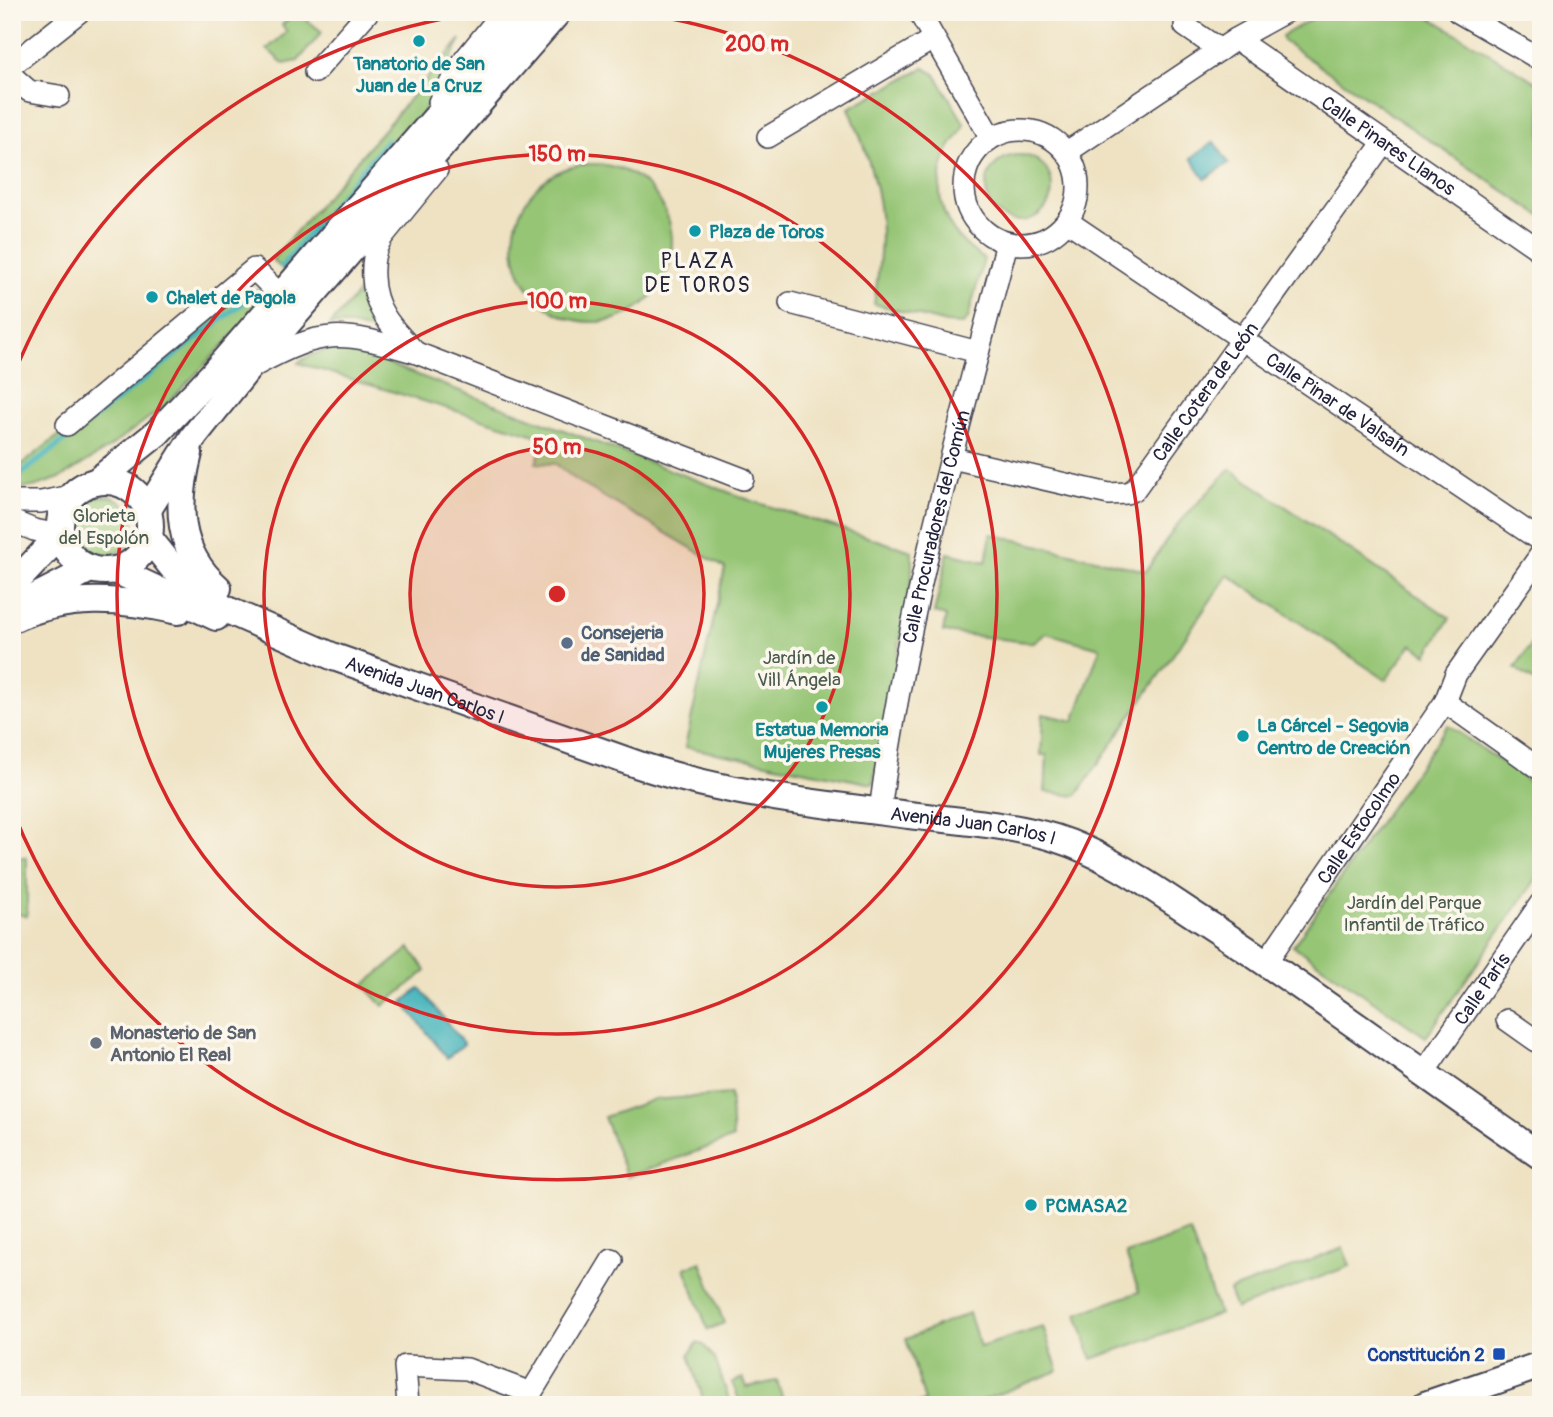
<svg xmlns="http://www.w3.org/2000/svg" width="1553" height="1417" font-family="Pangolin,sans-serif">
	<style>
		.green { fill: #95c574; stroke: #5c7458; stroke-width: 2 }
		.water { fill: #44b4bb; stroke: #336b7b; stroke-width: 2 }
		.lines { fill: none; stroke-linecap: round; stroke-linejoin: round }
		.stream { stroke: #44b4bb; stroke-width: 6 }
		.minor-casing { stroke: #413f4f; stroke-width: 24 }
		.major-casing { stroke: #413f4f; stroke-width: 30 }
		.minor { stroke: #fff; stroke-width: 21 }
		.major { stroke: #fff; stroke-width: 26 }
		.ring { fill: none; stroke: #d62828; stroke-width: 3.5 }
		.culture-dot { fill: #0f9aa8; stroke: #fbf7ec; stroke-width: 2.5 }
		.service-dot { fill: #5c6f8a; stroke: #fbf7ec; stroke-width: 2.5 }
		.worship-dot { fill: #6b7280; stroke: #fbf7ec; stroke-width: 2.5 }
		.transit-dot { fill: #1a4fb4; stroke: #fbf7ec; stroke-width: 2.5 }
		.labels { text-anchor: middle; stroke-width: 7; stroke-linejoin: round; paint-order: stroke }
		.culture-label { font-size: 19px; font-weight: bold; fill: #0d838f; stroke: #fbf7ec; text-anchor: start }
		.street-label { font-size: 19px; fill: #22223b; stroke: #fbf7ec }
		.park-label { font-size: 19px; fill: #4a5b4f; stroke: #fbf7ec }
		.service-label { font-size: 19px; font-weight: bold; fill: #4e5e75; stroke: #fbf7ec; text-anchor: start }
		.worship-label { font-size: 19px; font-weight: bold; fill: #5b616d; stroke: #fbf7ec; text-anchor: start }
		.transit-label { font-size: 19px; font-weight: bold; fill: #164399; stroke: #fbf7ec; text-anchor: end }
		.neighbourhood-label { font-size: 21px; letter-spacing: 2px; fill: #22223b; stroke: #fbf7ec }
		.centre { fill: #d62828; stroke: #fbf7ec; stroke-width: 3.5 }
		.ring-label { font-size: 21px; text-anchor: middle; font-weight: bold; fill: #d62828; stroke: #fbf7ec; stroke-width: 7; stroke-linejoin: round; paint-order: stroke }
	</style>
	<rect width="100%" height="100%" fill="#fbf7ec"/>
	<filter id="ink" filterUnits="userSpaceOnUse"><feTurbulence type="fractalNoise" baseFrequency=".0143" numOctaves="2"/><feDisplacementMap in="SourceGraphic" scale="14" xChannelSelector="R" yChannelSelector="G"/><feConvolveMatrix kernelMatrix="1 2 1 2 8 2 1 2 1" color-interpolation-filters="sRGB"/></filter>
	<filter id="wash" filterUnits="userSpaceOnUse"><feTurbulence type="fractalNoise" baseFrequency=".00686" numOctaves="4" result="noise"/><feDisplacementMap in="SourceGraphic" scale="28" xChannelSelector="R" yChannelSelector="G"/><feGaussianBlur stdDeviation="1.57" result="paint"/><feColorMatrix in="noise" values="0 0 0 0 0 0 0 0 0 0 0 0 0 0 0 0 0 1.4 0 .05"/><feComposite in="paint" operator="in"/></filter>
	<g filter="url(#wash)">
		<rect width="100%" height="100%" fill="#eee2c2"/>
		<g class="green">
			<path d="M 297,12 L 322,32 L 298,61 L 284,64 L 267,49 L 287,32 L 282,25 Z"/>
			<path d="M 1324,12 L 1421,12 L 1541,85 L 1541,216 L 1283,41 L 1282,36 Z"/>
			<path d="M 461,39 L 423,113 L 289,275 L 272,260 Z"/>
			<path d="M 924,68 L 935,74 L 964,123 C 963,134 952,140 948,151 C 929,196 944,233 984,259 L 968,318 L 963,324 L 946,323 L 874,304 C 877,281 881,257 881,233 C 881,190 865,147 849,108 Z"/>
			<circle cx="1019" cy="188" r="33"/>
			<circle cx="593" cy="243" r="79"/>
			<path d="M 363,287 C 368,306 374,319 386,334 L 351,325 L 330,325 Z"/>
			<path d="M 249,288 L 264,303 L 166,405 L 107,449 L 60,478 L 33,487 L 12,489 L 12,472 Z"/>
			<path d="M 328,349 L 351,352 L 383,362 L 752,501 L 912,551 L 912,579 L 873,784 L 685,747 L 725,568 L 577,481 L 556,464 L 536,463 C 540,453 544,443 535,435 L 298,363 L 309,356 Z"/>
			<path d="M 1230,469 L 1450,618 L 1427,654 L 1412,644 L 1386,680 L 1228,575 L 1076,796 L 1045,792 L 1047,755 L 1041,755 L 1043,714 L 1074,721 L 1100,648 L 1046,633 L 1034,643 L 943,632 L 946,616 L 934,613 L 948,553 L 986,562 L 991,534 L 1146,571 L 1176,526 Z"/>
			<circle cx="104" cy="526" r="30"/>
			<path d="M 1541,630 L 1541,686 L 1515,668 Z"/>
			<path d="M 1448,725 L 1541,790 L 1541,872 L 1426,1037 L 1293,946 Z"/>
			<path d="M 12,857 L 27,858 L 27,916 L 12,913 Z"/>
			<path d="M 410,948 L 426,971 L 383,1006 L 364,985 Z"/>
			<path d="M 730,1094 L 733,1138 L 627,1177 L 604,1117 L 652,1100 Z"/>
			<path d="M 1190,1232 L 1219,1314 L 1092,1359 L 1077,1314 L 1139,1292 L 1126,1254 Z"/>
			<path d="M 1343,1248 L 1350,1266 L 1236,1309 L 1229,1291 Z"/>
			<path d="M 701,1262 L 724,1323 L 708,1330 L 685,1268 Z"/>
			<path d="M 969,1313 L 980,1347 L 1043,1327 L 1058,1371 L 970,1405 L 915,1405 L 925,1401 L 906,1339 Z"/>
			<path d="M 697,1343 L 704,1345 L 715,1359 L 731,1405 L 705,1405 L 689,1355 Z"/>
			<path d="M 743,1378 L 747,1387 L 777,1381 L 785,1405 L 741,1405 L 732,1382 Z"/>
		</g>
		<g class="water">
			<path d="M 1214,142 L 1229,163 L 1205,179 L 1191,158 Z"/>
			<path d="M 420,988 L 464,1044 L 447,1058 L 403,1002 Z"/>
		</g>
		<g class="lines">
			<g class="stream">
				<path d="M 282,266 L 387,141"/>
				<path d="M 12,481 L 258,291"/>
			</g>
		</g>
	</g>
	<g filter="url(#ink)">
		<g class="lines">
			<defs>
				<g id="minor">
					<path d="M 919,12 L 991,138"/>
					<path d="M 1458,12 L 1541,60"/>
					<path d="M 1185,26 L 1220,50"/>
					<path id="s1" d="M 1236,39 L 1541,251"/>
					<path d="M 12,65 L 79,12"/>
					<path d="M 315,72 L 368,12"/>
					<path d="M 12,76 L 29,91 L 59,96"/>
					<path d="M 439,102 L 465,59 L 503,12"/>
					<circle cx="1021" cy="187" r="57"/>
					<path d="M 768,137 L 933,39"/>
					<path d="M 1067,152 L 1236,39 L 1285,12"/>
					<path id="s2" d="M 1067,221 L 1541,541"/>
					<path d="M 790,303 L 978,352"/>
					<path d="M 414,351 C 392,328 374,310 373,277 C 372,262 374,249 383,236 L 437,170"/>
					<path d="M 256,365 C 324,328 341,331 414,352 L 743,479"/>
					<path d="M 67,425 L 254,269 L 274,289"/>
					<path id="s3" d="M 952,458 L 1109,494 L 1127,493 L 1134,490 L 1384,142"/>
					<path d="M 12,502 L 41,502 L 71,496"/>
					<path d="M 12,521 L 34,530 L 60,535"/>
					<path d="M 1445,702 L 1541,770"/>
					<path id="s4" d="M 880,811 C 905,619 958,430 1007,243"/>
					<path id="s5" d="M 1266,962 L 1445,702 L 1456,674 L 1541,554"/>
					<path d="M 1507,1020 L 1541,1044"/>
					<path id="s6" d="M 1422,1075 L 1541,903"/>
					<path d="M 525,1403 L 612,1260"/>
					<path d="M 408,1405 L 405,1366 L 467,1369 L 531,1393"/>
				</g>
				<g id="major">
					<path d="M 189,453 C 176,504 176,551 218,588"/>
					<circle cx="105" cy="526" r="45"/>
					<path d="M 96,482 L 157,433 L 210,377 L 528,12"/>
					<path d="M 147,511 L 194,436 L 246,371 L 558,12"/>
					<path id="s7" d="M 148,537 L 172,567 L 193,586 L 225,609 L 250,620 L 334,657 L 639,765 C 726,794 818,804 909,815 C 958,821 1008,824 1055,838 C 1112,856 1161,894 1211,926 C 1323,999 1430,1080 1541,1156"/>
					<path d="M 115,570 L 216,617"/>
					<path d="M 12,586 L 60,535"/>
					<path d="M 28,601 L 90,569"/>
					<path d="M 12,619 C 67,594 120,598 178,611"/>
					<path d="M 1425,1405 L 1541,1365"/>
				</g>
			</defs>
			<use href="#minor" class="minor-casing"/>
			<use href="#major" class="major-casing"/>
			<use href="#minor" class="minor"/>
			<use href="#major" class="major"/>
		</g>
	</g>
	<circle cx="557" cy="594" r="147" fill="#d62828" fill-opacity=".12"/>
	<g class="ring">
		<circle cx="557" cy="594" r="147"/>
		<circle cx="557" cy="594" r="293"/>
		<circle cx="557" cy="594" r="440"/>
		<path d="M14 374A586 586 0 0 1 486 12M628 12A586 586 0 1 1 14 814"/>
	</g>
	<g class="culture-dot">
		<circle cx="419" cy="41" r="7"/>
		<circle cx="695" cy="231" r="7"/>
		<circle cx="152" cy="297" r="7"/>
		<circle cx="822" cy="707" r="7"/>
		<circle cx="1243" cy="736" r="7"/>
		<circle cx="1031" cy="1205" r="7"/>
	</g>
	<circle class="service-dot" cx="567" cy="643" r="7"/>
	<circle class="worship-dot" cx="96" cy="1043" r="7"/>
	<rect class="transit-dot" x="1492" y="1347" width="14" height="14" rx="3.5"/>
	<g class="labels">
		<g class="culture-label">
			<text x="419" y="70" text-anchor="middle">Tanatorio de San<tspan x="419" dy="22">Juan de La Cruz</tspan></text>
			<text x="709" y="238">Plaza de Toros</text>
			<text x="166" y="304">Chalet de Pagola</text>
			<text x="1257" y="732">La Cárcel - Segovia<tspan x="1257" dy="22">Centro de Creación</tspan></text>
			<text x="822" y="736" text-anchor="middle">Estatua Memoria<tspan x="822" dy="22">Mujeres Presas</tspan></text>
			<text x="1045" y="1212">PCMASA2</text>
		</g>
		<g class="street-label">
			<text dy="7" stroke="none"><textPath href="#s1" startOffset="186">Calle Pinares Llanos</textPath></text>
			<text dy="7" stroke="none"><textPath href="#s3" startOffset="308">Calle Cotera de León</textPath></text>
			<text dy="7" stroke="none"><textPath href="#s2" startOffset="327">Calle Pinar de Valsaín</textPath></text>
			<text dy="7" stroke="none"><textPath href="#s4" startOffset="290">Calle Procuradores del Común</textPath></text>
			<text dy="7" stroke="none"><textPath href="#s7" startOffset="322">Avenida Juan Carlos I</textPath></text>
			<text dy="7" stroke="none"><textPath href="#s7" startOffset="889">Avenida Juan Carlos I</textPath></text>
			<text dy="7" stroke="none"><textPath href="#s5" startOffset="163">Calle Estocolmo</textPath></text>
			<text dy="7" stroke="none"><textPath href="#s6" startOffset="105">Calle París</textPath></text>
		</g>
		<g class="park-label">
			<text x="104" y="522">Glorieta<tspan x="104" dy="22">del Espolón</tspan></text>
			<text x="799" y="664">Jardín de<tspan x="799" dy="22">Vill Ángela</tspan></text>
			<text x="1414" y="909">Jardín del Parque<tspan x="1414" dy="22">Infantil de Tráfico</tspan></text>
		</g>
		<g class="service-label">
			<text x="581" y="639">Consejeria<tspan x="581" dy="22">de Sanidad</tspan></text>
		</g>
		<g class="worship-label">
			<text x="110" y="1039">Monasterio de San<tspan x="110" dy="22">Antonio El Real</tspan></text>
		</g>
		<g class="transit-label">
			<text x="1485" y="1361">Constitución 2</text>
		</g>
		<g class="neighbourhood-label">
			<text x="698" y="268">PLAZA<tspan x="698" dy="24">DE TOROS</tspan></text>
		</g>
	</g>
	<circle cx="557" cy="594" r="10" class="centre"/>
	<g class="ring-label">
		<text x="757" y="51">200 m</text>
		<text x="557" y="161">150 m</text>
		<text x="557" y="308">100 m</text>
		<text x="557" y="454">50 m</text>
	</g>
	<rect width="1553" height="1417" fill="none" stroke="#fbf7ec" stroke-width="42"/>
</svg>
